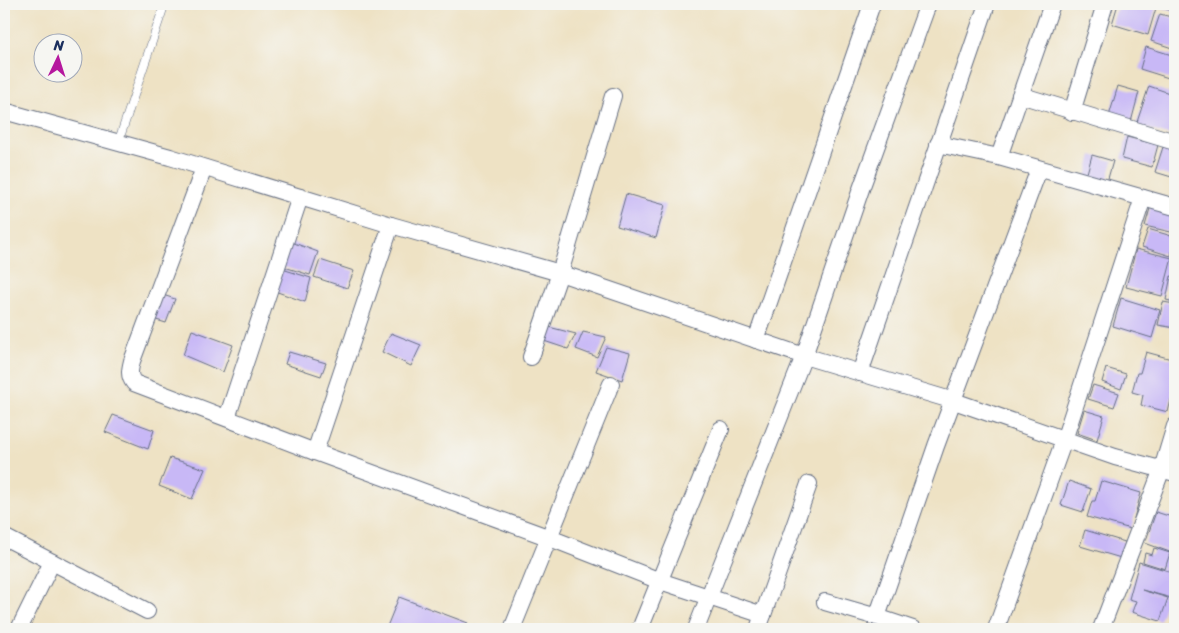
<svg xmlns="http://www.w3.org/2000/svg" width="1179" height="633" font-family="Sriracha,sans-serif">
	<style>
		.building { fill: #c8b8f6 }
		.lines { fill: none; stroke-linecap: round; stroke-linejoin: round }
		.service-casing { stroke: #656e82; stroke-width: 9 }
		.minor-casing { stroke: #656e82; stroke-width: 18 }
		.service { stroke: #fff; stroke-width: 8 }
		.minor { stroke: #fff; stroke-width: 16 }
	</style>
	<rect width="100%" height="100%" fill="#f6f6f2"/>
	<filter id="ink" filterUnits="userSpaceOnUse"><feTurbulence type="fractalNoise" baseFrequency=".02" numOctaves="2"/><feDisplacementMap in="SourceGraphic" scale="10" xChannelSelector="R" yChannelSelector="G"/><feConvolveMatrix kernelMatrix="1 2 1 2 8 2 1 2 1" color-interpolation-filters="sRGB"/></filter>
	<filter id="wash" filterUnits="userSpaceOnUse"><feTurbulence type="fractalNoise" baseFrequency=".0096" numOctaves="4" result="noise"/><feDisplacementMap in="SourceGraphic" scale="20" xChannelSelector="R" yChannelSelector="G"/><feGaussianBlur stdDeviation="1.12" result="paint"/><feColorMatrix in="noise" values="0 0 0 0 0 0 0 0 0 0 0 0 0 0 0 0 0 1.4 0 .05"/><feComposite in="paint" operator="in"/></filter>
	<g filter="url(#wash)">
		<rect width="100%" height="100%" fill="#eee2c4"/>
		<g id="blocks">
			<g class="building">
				<path d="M 1118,4 L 1142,4 L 1156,8 L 1148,35 L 1112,24 Z"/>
				<path d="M 1162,4 L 1175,4 L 1175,12 L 1161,7 Z"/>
				<path d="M 1160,14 L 1175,18 L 1175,49 L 1151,41 Z"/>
				<path d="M 1146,47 L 1175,56 L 1175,80 L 1140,69 Z"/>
				<path d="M 1118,86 L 1139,92 L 1131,122 L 1109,116 Z"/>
				<path d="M 1149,86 L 1175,95 L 1175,122 L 1171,136 L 1136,125 Z"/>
				<path d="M 1127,137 L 1158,145 L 1152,167 L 1122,159 Z"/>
				<path d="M 1163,147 L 1175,150 L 1175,178 L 1155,172 Z"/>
				<path d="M 1092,155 L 1113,161 L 1107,182 L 1086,177 Z"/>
				<path d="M 626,194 L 665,205 L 656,238 L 617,226 Z"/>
				<path d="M 1151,205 L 1175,212 L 1175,233 L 1145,226 Z"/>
				<path d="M 1148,229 L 1175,237 L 1171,256 L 1142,247 Z"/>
				<path d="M 286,240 L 318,252 L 310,275 L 281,266 Z"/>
				<path d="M 1136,249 L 1172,258 L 1162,296 L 1126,287 Z"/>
				<path d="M 320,260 L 354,271 L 347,288 L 314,277 Z"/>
				<path d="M 279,268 L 311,278 L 305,302 L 272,290 Z"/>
				<path d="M 1171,276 L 1175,277 L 1175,302 L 1166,300 Z"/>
				<path d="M 160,294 L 175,299 L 166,323 L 150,318 Z"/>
				<path d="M 1121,298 L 1160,310 L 1152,338 L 1113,326 Z"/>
				<path d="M 1163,302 L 1175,304 L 1175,328 L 1158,325 Z"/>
				<path d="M 545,326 L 576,334 L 568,349 L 541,340 Z"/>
				<path d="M 192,330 L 233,345 L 223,372 L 183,355 Z"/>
				<path d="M 583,332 L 606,337 L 597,357 L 576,349 Z"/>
				<path d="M 391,333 L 421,345 L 411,366 L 382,352 Z"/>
				<path d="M 606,347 L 630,353 L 622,380 L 596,371 Z"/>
				<path d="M 289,352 L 326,363 L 321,376 L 285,364 Z"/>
				<path d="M 1146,352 L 1175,360 L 1175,384 L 1168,412 L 1141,405 L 1143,395 L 1132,392 L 1137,373 L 1140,373 Z"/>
				<path d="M 1106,368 L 1126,374 L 1121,389 L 1102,382 Z"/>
				<path d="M 1093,385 L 1119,393 L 1114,407 L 1088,399 Z"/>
				<path d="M 1084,410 L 1104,416 L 1097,440 L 1077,433 Z"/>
				<path d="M 113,415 L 154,430 L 148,449 L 105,432 Z"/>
				<path d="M 170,458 L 205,469 L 192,499 L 159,486 Z"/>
				<path d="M 1069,481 L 1091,489 L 1083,512 L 1061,505 Z"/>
				<path d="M 1101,481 L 1141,493 L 1131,529 L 1087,517 L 1092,501 L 1095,501 Z"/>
				<path d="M 1156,512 L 1175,518 L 1175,554 L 1145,543 Z"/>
				<path d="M 1085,530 L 1125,542 L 1121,558 L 1080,546 Z"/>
				<path d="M 1154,548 L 1170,553 L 1165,569 L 1143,562 L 1145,553 L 1152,555 Z"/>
				<path d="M 1139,562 L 1175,573 L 1175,599 L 1142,590 L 1168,598 L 1160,621 L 1132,612 L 1136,601 L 1129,599 Z"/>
				<path d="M 399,597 L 468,623 L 465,629 L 386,629 Z"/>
			</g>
		</g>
	</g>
	<g filter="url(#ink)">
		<use href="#blocks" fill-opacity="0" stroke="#656e82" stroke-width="1"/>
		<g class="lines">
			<defs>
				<path id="service" d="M 118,143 L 164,6"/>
				<g id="minor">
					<path d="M 1020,95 L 1175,142"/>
					<path d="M 4,111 L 170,157 L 391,225 L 560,273 L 804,356 L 954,401 L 1115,457 L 1175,473"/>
					<path d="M 1072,112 L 1105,4"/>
					<path d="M 938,144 L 999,157 L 1175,207"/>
					<path d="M 999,157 L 1052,4"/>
					<path d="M 204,168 L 132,361 C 130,369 128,376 134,383 L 315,452"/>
					<path d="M 391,225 L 315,452 L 550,538 L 660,581 L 763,615"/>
					<path d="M 756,340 L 872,4"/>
					<path d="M 531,357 L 560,273 L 613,96"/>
					<path d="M 860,373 L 987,4"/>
					<path d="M 227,418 L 300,197"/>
					<path d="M 4,537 L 147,611"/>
					<path d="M 825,602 L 877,617 L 913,629"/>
					<path d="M 877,617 L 936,446 L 1039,169"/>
					<path d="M 19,629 L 52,562"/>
					<path d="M 512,629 L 611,384"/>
					<path d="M 640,629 L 721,429"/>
					<path d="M 696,629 L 804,356 L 861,189 L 928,4"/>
					<path d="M 758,629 L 809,484"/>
					<path d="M 996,629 L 1064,440 L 1143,198"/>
					<path d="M 1101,629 L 1162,469 L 1175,426"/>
				</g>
			</defs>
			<use href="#service" class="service-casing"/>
			<use href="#minor" class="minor-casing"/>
			<use href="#service" class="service"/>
			<use href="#minor" class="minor"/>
		</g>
	</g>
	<rect width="1179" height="633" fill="none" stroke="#f6f6f2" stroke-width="20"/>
	<g transform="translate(58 58) rotate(4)"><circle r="24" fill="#f6f6f2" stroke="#9ea6b7"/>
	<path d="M0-4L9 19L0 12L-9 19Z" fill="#b5179e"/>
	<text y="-8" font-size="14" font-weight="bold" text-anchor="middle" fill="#1b2f5e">N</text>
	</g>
</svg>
